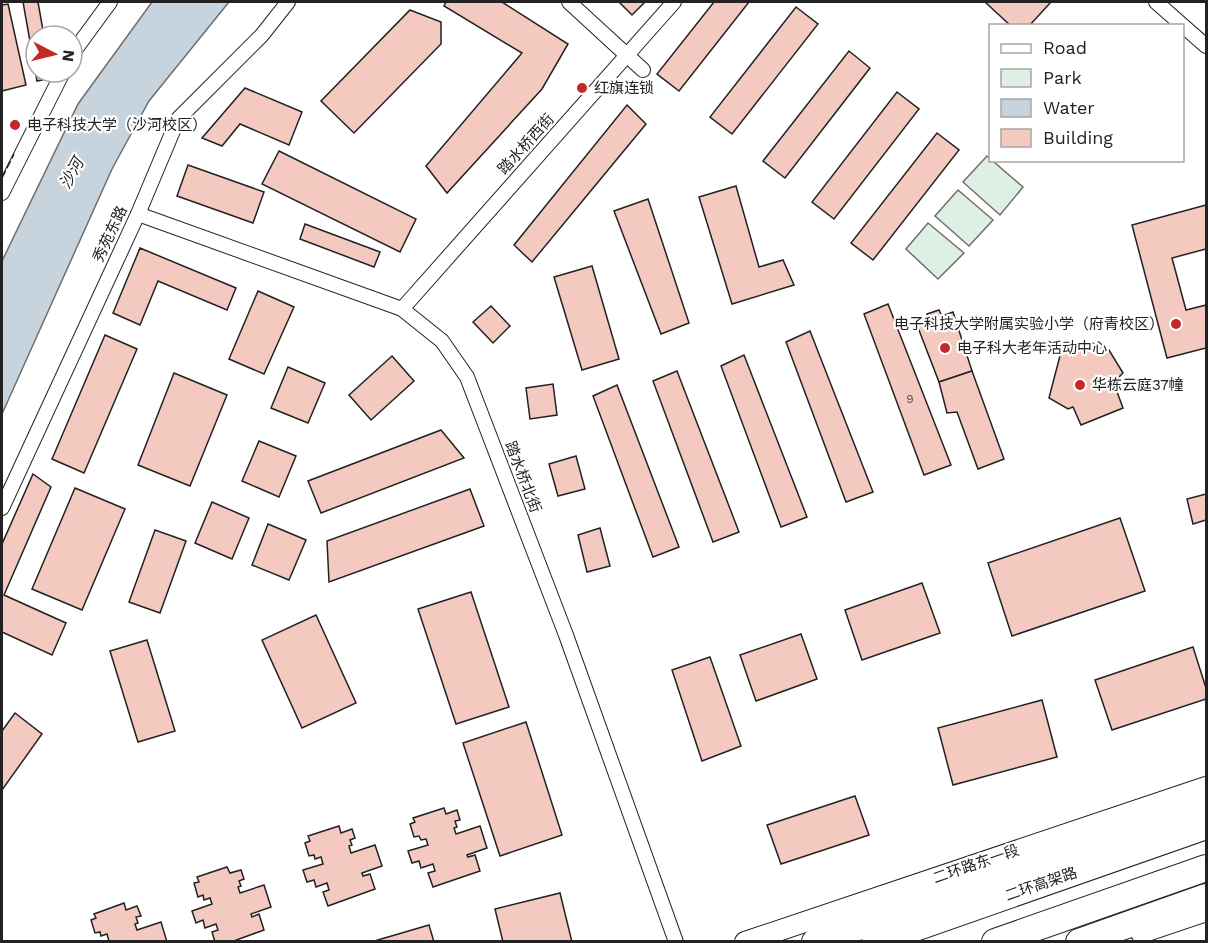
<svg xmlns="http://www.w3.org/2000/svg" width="1208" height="943" font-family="'Work Sans','Noto Sans SC',sans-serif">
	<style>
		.green { fill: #e0efe3; stroke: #6f6f6f; stroke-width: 1.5 }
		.water { fill: #c7d3dd; stroke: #6f6f6f; stroke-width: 1.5 }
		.building { fill: #f3c9c0; stroke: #222; stroke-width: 1.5 }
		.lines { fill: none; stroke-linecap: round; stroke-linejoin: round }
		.street-casing { stroke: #222; stroke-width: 16 }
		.secondary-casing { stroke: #222; stroke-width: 22 }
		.highway-casing { stroke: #222; stroke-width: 28 }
		.street { stroke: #fff; stroke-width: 14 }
		.secondary { stroke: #fff; stroke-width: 20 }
		.highway { stroke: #fff; stroke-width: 26 }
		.fence { stroke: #222; stroke-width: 1.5; stroke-dasharray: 8 3; stroke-linecap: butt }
		.poi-dot { fill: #c62828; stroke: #fff; stroke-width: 2 }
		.labels { text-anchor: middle; stroke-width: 4.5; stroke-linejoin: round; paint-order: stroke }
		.number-label { font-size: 12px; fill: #564c4a }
		.poi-label { font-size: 15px; fill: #222; stroke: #fff; text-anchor: start }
		.street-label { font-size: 15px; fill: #222; stroke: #fff }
		.water-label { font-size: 16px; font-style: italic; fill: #222; stroke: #fff }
	</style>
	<rect width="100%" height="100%" fill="#fff"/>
	<g class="green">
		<path d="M 987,156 L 1023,187 L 1000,215 L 963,182 Z"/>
		<path d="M 958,190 L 993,220 L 969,246 L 935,216 Z"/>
		<path d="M 928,223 L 964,253 L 938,279 L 906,249 Z"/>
	</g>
	<path class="water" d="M 152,2 L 229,2 L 149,101 L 112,169 L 2,414 L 2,261 L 78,104 Z"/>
	<g class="building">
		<path d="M 23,2 L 38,2 L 44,36 L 36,36 L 36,72 L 50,72 L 52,78 L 37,81 Z"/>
		<path d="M 446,2 L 502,2 L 568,44 L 542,89 L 447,193 L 426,166 L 522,53 L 444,6 Z"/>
		<path d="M 619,2 L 645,2 L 632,15 Z"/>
		<path d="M 714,2 L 749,2 L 679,91 L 657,74 Z"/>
		<path d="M 985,2 L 1051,2 L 1029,26 L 1011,26 Z"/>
		<path d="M 8,4 L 26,85 L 2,91 L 2,5 Z"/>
		<path d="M 796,7 L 818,24 L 732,134 L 710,117 Z"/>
		<path d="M 410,10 L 441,22 L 441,44 L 354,133 L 321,101 Z"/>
		<path d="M 849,51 L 870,68 L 785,178 L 763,161 Z"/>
		<path d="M 245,88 L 302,112 L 289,145 L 240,124 L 222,146 L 202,138 Z"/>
		<path d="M 897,92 L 919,109 L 834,219 L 812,202 Z"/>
		<path d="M 627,105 L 646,124 L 532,262 L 514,245 Z"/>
		<path d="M 937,133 L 959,150 L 873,260 L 851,243 Z"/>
		<path d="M 279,151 L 416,219 L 400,252 L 262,184 Z"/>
		<path d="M 188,165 L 264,192 L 253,223 L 177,196 Z"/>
		<path d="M 736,186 L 759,267 L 783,260 L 794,285 L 732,304 L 699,197 Z"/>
		<path d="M 648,199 L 689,323 L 661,334 L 614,211 Z"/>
		<path d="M 1206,205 L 1206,249 L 1172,258 L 1186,310 L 1206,305 L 1206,348 L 1167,358 L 1132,225 Z"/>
		<path d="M 305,224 L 380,252 L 374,267 L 300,239 Z"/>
		<path d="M 140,248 L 236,288 L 227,310 L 158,281 L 140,325 L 113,313 Z"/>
		<path d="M 592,266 L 619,359 L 582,370 L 554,277 Z"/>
		<path d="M 258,291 L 294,307 L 264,374 L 229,359 Z"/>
		<path d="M 888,304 L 951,465 L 924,475 L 864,314 Z"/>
		<path d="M 491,306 L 510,326 L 493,343 L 473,322 Z"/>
		<path d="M 939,310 L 942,316 L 953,312 L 972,371 L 939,382 L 917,325 L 929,321 L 927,314 Z"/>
		<path d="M 810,331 L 873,492 L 846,502 L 786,342 Z"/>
		<path d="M 105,335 L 137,349 L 84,473 L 52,459 Z"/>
		<path d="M 1090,342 L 1109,350 L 1123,373 L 1115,381 L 1109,378 L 1106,389 L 1116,389 L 1123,408 L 1081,425 L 1073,407 L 1068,409 L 1049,398 L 1062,348 L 1082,350 Z"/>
		<path d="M 744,355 L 807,517 L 781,527 L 721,366 Z"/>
		<path d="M 392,356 L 414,381 L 371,420 L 349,395 Z"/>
		<path d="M 288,367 L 325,383 L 308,423 L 271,408 Z"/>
		<path d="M 677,371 L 739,532 L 713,542 L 653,381 Z"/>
		<path d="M 972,371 L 1004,459 L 978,469 L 957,412 L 947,413 L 939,382 Z"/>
		<path d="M 174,373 L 227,395 L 190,486 L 138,465 Z"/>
		<path d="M 553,384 L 557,415 L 530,419 L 526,388 Z"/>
		<path d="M 617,385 L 679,547 L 653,557 L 593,396 Z"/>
		<path d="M 441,430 L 464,458 L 321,513 L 308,481 Z"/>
		<path d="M 259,441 L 296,456 L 279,497 L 242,481 Z"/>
		<path d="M 576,456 L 585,489 L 558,496 L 549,464 Z"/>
		<path d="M 33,474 L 51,487 L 4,595 L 66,623 L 52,655 L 2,632 L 2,544 Z"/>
		<path d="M 75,488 L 125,509 L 82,610 L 32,589 Z"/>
		<path d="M 470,489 L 484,526 L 329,582 L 327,541 Z"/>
		<path d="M 1206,494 L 1206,520 L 1193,524 L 1187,499 Z"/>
		<path d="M 212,502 L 249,518 L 232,559 L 195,543 Z"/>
		<path d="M 1120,518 L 1145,591 L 1012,636 L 988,563 Z"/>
		<path d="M 268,524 L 306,540 L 289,580 L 252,565 Z"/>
		<path d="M 600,528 L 610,566 L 587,572 L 578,535 Z"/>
		<path d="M 155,530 L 186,541 L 160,613 L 129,602 Z"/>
		<path d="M 922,583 L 940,633 L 862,660 L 845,610 Z"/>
		<path d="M 471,592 L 509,707 L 456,724 L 418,609 Z"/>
		<path d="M 316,615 L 356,703 L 302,728 L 262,640 Z"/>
		<path d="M 801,634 L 817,679 L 756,701 L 740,655 Z"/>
		<path d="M 147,640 L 175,731 L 138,742 L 110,651 Z"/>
		<path d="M 1193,647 L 1206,688 L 1206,699 L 1112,730 L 1095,680 Z"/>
		<path d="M 710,657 L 741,746 L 702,761 L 672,670 Z"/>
		<path d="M 1042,700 L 1057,757 L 953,785 L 938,728 Z"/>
		<path d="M 15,713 L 42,734 L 2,790 L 2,731 Z"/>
		<path d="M 526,722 L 562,835 L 500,856 L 463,743 Z"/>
		<path d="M 855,796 L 869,835 L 781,864 L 767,825 Z"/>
		<path d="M 444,808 L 446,814 L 457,810 L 460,820 L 455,821 L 457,827 L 454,828 L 456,834 L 480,826 L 487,848 L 467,855 L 468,857 L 475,855 L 480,871 L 433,887 L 428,873 L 435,871 L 433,864 L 421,868 L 419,861 L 412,863 L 408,851 L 428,845 L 426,839 L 421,840 L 419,836 L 414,837 L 410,824 L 415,822 L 413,818 Z"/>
		<path d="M 339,826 L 341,833 L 352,829 L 355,838 L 350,840 L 352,845 L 349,846 L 351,853 L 375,845 L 382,866 L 362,873 L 363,876 L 370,874 L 375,889 L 328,906 L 323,892 L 329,890 L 327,883 L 316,887 L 314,880 L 307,882 L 303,870 L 323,864 L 321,857 L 315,859 L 314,855 L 309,856 L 305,843 L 310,841 L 308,836 Z"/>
		<path d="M 227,867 L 230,873 L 241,870 L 244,879 L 239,881 L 241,886 L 238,887 L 240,893 L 264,885 L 271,907 L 251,914 L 252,917 L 259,914 L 264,930 L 231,942 L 215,942 L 212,932 L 218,930 L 216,924 L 205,928 L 203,920 L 196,923 L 192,911 L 212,904 L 210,898 L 204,900 L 203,895 L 198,897 L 194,883 L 199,882 L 197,877 Z"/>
		<path d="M 560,893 L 572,942 L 503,942 L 495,909 Z"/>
		<path d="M 124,903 L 126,910 L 137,906 L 141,916 L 136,917 L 138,923 L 135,924 L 137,930 L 161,922 L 167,942 L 106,942 L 109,941 L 107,934 L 101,936 L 100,932 L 95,933 L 91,920 L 96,918 L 94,914 Z"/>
		<path d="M 429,925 L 434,942 L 371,942 Z"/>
	</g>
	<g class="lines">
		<defs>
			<g id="street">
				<path d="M 569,2 L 643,70"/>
				<path d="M 1156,2 L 1206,46"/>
				<path d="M 72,54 L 110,2"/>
				<path d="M 2,193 L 63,72"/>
				<path d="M 138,214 L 402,309 L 442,341 L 467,377 L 566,635 L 676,942"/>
				<path d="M 402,309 L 674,2"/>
				<path d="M 2,508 L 138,214 L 178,119 L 262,35 L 288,2"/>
			</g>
			<g id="secondary">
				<path d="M 1141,933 L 1206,911"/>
				<path d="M 745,942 L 1206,787"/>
			</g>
			<g id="highway">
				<path d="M 815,942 L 1206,805"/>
				<path d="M 875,942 L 1206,826"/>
				<path d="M 995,942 L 1206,868"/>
				<path d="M 1079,942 L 1206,897"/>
			</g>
		</defs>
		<use href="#street" class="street-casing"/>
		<use href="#secondary" class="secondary-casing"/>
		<use href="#highway" class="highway-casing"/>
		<use href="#street" class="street"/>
		<use href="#secondary" class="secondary"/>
		<use href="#highway" class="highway"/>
		<path class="fence" d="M 2,178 L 14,154"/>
	</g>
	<g class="poi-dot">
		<circle cx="582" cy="88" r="6"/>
		<circle cx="15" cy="125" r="6"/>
		<circle cx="1176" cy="324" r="6"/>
		<circle cx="945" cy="348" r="6"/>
		<circle cx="1080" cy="385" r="6"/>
	</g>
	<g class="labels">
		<g class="number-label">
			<text x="910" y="403">9</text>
		</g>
		<g class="poi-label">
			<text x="594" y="93">红旗连锁</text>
			<text x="27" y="130">电子科技大学（沙河校区）</text>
			<text x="1164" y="329" text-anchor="end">电子科技大学附属实验小学（府青校区）</text>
			<text x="957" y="353">电子科大老年活动中心</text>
			<text x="1092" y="390">华栋云庭37幢</text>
		</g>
		<g class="street-label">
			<text transform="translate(526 144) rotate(-48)" y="5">踏水桥西街</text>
			<text transform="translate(110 234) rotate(-65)" y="5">秀苑东路</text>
			<text transform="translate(523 477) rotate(69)" y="5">踏水桥北街</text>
			<text transform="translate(976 864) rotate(-19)" y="5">二环路东一段</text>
			<text transform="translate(1041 884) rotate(-19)" y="5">二环高架路</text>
		</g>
		<g class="water-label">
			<text transform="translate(71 173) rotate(-61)" y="6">沙河</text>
		</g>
	</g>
	<rect width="1208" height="943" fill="none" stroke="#222222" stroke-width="6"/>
	<rect x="989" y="24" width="195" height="138" fill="#ffffff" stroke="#a7a7a7" stroke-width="1.5"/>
	<rect x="1001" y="44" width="30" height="9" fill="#ffffff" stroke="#a7a7a7" stroke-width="1.5"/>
	<text x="1043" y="54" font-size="18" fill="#222222">Road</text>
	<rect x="1001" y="69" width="30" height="18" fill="#e0efe3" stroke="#a7a7a7" stroke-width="1.5"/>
	<text x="1043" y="84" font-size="18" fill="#222222">Park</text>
	<rect x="1001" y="99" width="30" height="18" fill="#c7d3dd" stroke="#a7a7a7" stroke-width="1.5"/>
	<text x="1043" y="114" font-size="18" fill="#222222">Water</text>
	<rect x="1001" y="129" width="30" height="18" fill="#f3c9c0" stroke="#a7a7a7" stroke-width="1.5"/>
	<text x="1043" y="144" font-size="18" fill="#222222">Building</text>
	<g transform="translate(54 54) rotate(97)"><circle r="28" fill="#ffffff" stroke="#a7a7a7" stroke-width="1.5"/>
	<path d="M0-4.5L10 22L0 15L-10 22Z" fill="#c62828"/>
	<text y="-9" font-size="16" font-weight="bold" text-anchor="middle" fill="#222222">N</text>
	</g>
</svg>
